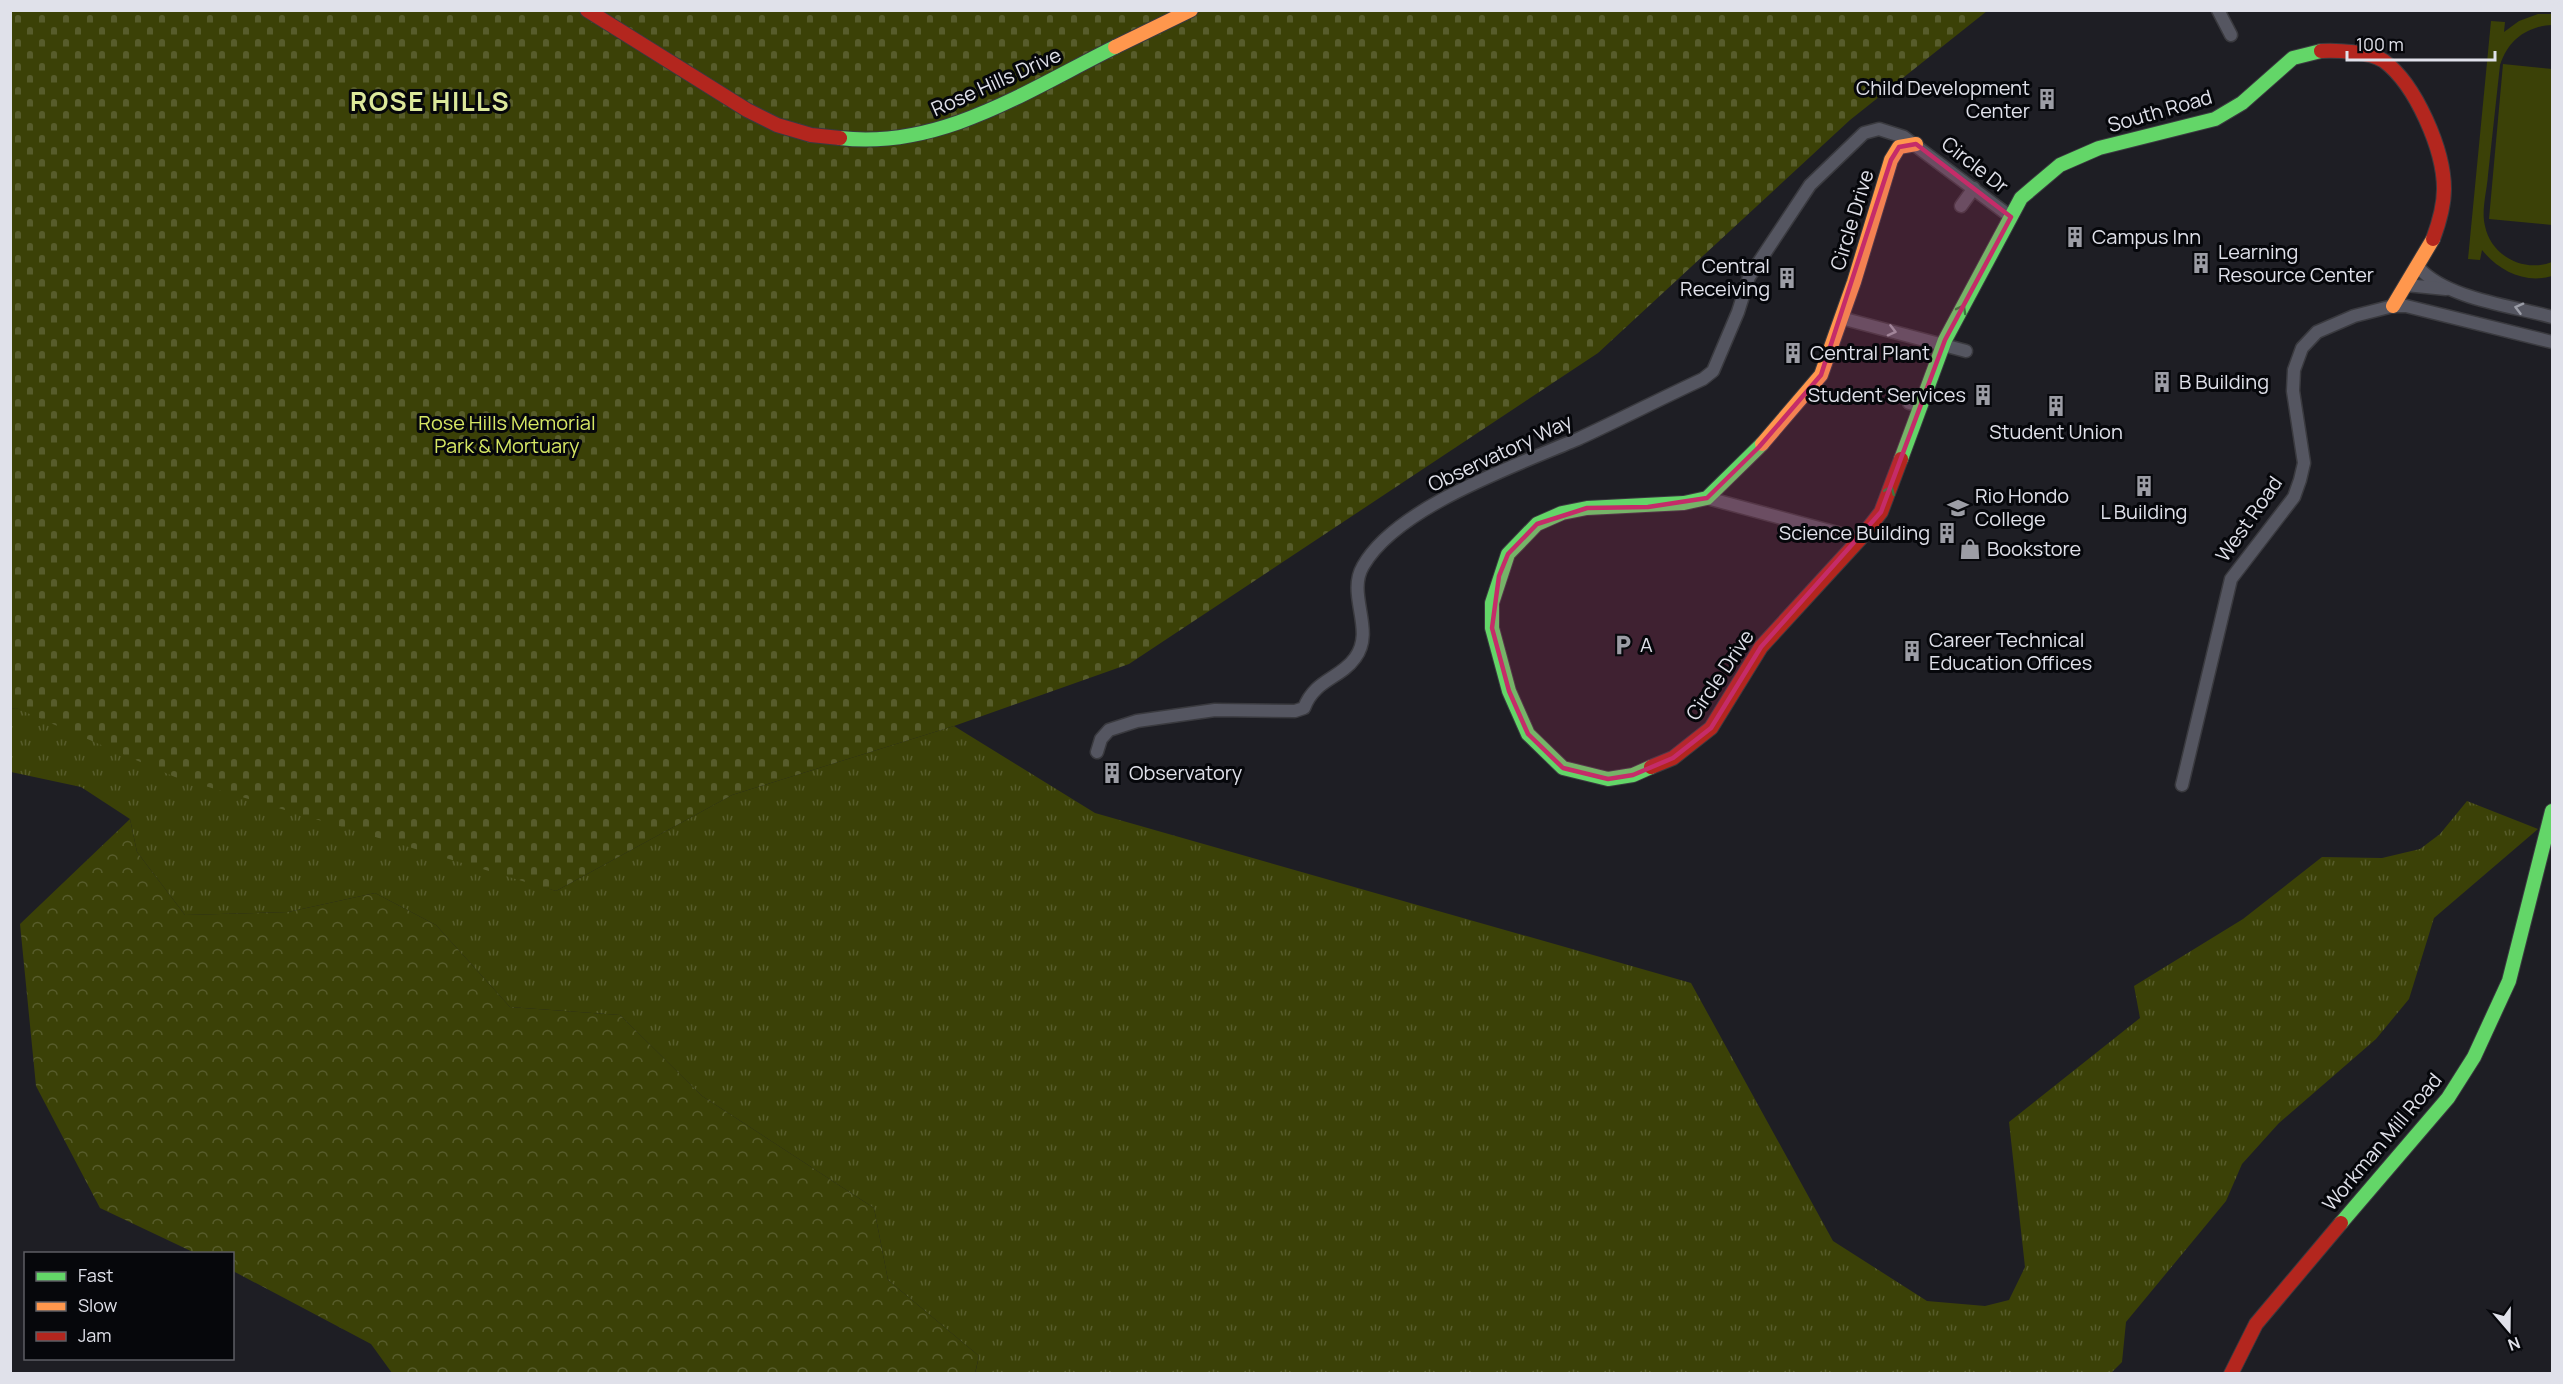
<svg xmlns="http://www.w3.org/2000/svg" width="2563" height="1384" font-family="Manrope,sans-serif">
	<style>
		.grass { fill: url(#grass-tufts) }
		.forest { fill: url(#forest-crowns) }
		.cemetery { fill: url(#cemetery-stones) }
		.garden { fill: #3b4107 }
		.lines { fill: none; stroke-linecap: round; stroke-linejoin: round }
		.street-casing { stroke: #3a3a3f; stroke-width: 15 }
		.fast-casing { stroke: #3a3a3f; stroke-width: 16 }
		.slow-casing { stroke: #3a3a3f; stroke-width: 16 }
		.jam-casing { stroke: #3a3a3f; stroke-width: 16 }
		.street { stroke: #555661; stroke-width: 12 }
		.fast { stroke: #63d668; stroke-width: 14 }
		.slow { stroke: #ff974d; stroke-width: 14 }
		.jam { stroke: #b3261e; stroke-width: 14 }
		.oneway { stroke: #9a9ca6 }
		.oneway2 { stroke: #39793e }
		.marked { fill: #c52c69; fill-opacity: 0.2; stroke: #c52c69; stroke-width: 4.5; stroke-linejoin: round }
		.labels { text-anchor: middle; stroke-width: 6; stroke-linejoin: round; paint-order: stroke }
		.street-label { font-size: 20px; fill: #e0e1ea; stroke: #06070b }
		.poi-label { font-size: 20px; fill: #e0e1ea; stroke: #06070b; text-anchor: start }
		.park-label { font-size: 20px; fill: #d6e764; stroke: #06070b }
		.district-label { font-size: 26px; font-weight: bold; letter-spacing: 1.5px; fill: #dce89b; stroke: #06070b }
	</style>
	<defs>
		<pattern id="grass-tufts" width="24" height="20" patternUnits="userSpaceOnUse" patternTransform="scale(1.5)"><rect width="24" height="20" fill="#3b4107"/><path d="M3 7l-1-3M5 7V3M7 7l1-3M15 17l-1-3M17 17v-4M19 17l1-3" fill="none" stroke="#575c2b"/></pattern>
		<pattern id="forest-crowns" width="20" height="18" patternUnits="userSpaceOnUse" patternTransform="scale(1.5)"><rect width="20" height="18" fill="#3b4107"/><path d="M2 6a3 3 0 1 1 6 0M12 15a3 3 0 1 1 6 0" fill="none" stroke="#575c2b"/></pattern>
		<pattern id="cemetery-stones" width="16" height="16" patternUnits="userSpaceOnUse" patternTransform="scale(1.5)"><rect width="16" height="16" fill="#3b4107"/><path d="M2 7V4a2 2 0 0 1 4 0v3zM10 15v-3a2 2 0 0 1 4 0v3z" fill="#575c2b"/></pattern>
	</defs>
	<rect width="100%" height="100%" fill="#1e1e24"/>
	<path class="grass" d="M 16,708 L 556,891 L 732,795 L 954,726 L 1095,813 L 1691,983 L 1833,1241 L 1927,1301 L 1985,1306 L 2009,1300 L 2025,1267 L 2009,1122 L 2140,1018 L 2134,986 L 2243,919 L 2322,857 L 2382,858 L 2420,849 L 2440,834 L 2467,801 L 2538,829 L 2434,918 L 2409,999 L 2376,1039 L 2279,1123 L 2242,1164 L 2226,1201 L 2126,1322 L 2122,1362 L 2111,1373 L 975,1374 L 979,1356 L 888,1280 L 874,1208 L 702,1096 L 620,1015 L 510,1007 L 436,925 L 375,893 L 288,912 L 185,915 L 137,852 L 130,819 L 81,787 L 11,772 L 10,709 Z"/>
	<path class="forest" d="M 130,819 L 137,852 L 185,915 L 288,912 L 375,893 L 436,925 L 510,1007 L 620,1015 L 702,1096 L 874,1208 L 888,1280 L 979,1356 L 975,1373 L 392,1373 L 371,1344 L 233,1271 L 232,1254 L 195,1253 L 100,1208 L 36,1086 L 20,924 Z"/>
	<path class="cemetery" d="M 10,11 L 1987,11 L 1850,120 L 1598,353 L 1129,664 L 954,726 L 732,795 L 556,891 L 175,777 L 16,708 L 11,709 Z"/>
	<g class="garden">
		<path d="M 2538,14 L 2552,14 L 2552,25 C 2527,26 2508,40 2500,65 C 2496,102 2492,138 2488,175 C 2487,191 2481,210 2485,226 C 2491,256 2524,273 2552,262 L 2552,276 C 2525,284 2499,271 2482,250 L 2480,260 L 2468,259 L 2491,21 L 2505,22 L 2504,32 L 2519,21 Z"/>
		<path d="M 2503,64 L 2552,69 L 2552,225 L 2489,219 Z"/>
	</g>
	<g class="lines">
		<defs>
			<g id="street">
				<path d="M 2218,10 L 2231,35"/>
				<path d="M 1961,206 L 1974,188"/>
				<path d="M 2419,268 C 2447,299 2513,306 2552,317"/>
				<path d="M 2406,285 L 2446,289"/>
				<path d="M 1841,318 L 1966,351"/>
				<path d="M 1909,403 L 1921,406"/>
				<path d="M 1707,498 L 1860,539"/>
				<path d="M 1097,752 L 1101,739 L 1109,730 L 1137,721 L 1215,710 L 1295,711 L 1304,708 C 1315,679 1340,679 1355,658 C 1376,630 1346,595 1363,566 C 1397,506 1518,465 1580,438 C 1621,419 1662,398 1703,379 L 1713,371 L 1738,312 L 1749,277 L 1810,185 L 1864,133 L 1879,129 L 1904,137 L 2011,217"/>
				<path d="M 2182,785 L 2231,579 L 2294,497 L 2300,480 L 2304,463 L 2293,391 L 2294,370 L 2302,348 L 2317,332 L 2354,316 L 2393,306 L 2406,306 L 2552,342"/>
			</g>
			<g id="fast">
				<path d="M 840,138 C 940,150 1028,90 1115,47"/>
				<path d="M 1901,459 L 1945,340 L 2021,198 L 2060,165 L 2099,148 L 2215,119 L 2242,103 L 2293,58 L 2321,51"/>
				<path d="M 1651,767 L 1633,775 L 1608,779 L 1563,768 L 1528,734 L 1509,691 L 1492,628 L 1492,603 L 1508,554 L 1537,524 L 1562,513 L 1587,508 L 1684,503 L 1707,498 L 1762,444"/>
				<path d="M 2341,1223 L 2448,1098 L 2474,1057 L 2509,981 L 2552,811"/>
			</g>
			<g id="slow">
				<path d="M 1115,47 L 1191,10"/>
				<path d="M 2393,306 L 2433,239"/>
				<path d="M 1762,444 L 1821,375 L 1854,282 L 1891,160 L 1899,147 L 1916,144"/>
			</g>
			<g id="jam">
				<path d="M 587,10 L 747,110 L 777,125 L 811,135 L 840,138"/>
				<path d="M 2321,51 C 2337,50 2371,52 2384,61 C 2416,85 2444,150 2444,189 C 2444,207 2439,223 2433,239"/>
				<path d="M 1651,767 L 1673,758 L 1711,728 L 1761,647 L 1860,539 L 1881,512 L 1901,459"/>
				<path d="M 2231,1374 L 2256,1324 L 2341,1223"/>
			</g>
		</defs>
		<use href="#street" class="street-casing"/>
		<use href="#fast" class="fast-casing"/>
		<use href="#slow" class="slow-casing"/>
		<use href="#jam" class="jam-casing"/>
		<use href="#street" class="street"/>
		<use href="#fast" class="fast"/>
		<use href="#slow" class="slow"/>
		<use href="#jam" class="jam"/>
	</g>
	<defs><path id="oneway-chevron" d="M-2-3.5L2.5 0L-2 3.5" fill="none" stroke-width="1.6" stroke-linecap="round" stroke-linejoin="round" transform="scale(1.5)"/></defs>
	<g class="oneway">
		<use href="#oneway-chevron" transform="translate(2519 308) rotate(-165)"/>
		<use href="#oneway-chevron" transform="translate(1892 331) rotate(14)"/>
	</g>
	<g class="oneway2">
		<use href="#oneway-chevron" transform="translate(1962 309) rotate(-62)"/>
		<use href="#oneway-chevron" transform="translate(1890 490) rotate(-68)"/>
	</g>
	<path class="marked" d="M 1916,144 L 2011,217 L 1945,340 L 1881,512 L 1761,647 L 1711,728 L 1673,758 L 1633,775 L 1608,779 L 1563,768 L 1528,734 L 1509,691 L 1492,628 L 1499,576 L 1508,554 L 1537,524 L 1587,508 L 1648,507 L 1707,498 L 1759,447 L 1821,375 L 1891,160 L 1899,147 Z"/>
	<defs>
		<symbol id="building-bare" viewBox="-9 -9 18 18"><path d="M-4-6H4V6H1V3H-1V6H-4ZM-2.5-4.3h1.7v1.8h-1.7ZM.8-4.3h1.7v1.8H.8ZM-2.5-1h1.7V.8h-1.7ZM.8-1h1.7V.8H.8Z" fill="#9c9da5" stroke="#06070b" stroke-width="2.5" paint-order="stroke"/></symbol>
		<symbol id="university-bare" viewBox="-9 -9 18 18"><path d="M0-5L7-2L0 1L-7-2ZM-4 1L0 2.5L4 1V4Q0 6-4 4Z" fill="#9c9da5" stroke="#06070b" stroke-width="2.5" paint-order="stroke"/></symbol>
		<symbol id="shop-bare" viewBox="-9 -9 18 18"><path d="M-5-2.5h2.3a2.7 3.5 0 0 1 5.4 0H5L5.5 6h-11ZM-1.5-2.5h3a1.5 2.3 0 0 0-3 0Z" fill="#9c9da5" stroke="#06070b" stroke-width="2.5" paint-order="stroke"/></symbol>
		<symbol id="parking-bare" viewBox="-9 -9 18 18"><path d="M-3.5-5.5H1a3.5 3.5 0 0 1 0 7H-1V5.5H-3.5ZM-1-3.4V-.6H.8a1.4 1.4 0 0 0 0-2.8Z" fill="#9c9da5" stroke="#06070b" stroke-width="2.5" paint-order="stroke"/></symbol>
	</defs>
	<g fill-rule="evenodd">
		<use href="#building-bare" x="2032" y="84" width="30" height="30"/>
		<use href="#building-bare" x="2060" y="222" width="30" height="30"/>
		<use href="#building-bare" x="2186" y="248" width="30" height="30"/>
		<use href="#building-bare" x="1772" y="263" width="30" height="30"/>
		<use href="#building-bare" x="1778" y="338" width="30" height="30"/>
		<use href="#building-bare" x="2147" y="367" width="30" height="30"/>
		<use href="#building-bare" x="1968" y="380" width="30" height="30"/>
		<use href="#building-bare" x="2041" y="391" width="30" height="30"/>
		<use href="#building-bare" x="2129" y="471" width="30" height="30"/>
		<use href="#university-bare" x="1943" y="493" width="30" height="30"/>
		<use href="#building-bare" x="1932" y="518" width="30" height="30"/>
		<use href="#shop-bare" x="1955" y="534" width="30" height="30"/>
		<use href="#parking-bare" x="1608" y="630" width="30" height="30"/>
		<use href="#building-bare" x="1897" y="636" width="30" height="30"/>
		<use href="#building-bare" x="1097" y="758" width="30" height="30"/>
	</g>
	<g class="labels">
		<g class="street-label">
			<text transform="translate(996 82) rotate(-24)" y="7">Rose Hills Drive</text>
			<text transform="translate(2160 111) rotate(-16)" y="7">South Road</text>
			<text transform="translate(1975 165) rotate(38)" y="7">Circle Dr</text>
			<text transform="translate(1852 220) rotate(-73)" y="7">Circle Drive</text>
			<text transform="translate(1500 453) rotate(-25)" y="7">Observatory Way</text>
			<text transform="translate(2249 519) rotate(-55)" y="7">West Road</text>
			<text transform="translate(1720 675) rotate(-56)" y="7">Circle Drive</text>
			<text transform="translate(2382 1142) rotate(-50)" y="7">Workman Mill Road</text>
		</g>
		<g class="poi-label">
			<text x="2030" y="95" text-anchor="end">Child Development<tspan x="2030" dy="23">Center</tspan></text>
			<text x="2092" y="244">Campus Inn</text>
			<text x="2218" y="259">Learning<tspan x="2218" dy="23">Resource Center</tspan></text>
			<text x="1770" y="273" text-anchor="end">Central<tspan x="1770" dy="23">Receiving</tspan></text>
			<text x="1810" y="360">Central Plant</text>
			<text x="2179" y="389">B Building</text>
			<text x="1966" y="402" text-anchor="end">Student Services</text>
			<text x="2056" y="439" text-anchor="middle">Student Union</text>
			<text x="1975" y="503">Rio Hondo<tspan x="1975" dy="23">College</tspan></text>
			<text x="2144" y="519" text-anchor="middle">L Building</text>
			<text x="1930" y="540" text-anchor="end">Science Building</text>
			<text x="1987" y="556">Bookstore</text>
			<text x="1929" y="647">Career Technical<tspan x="1929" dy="23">Education Offices</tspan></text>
			<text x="1640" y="652">A</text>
			<text x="1129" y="780">Observatory</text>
		</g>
		<g class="park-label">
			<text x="507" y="430">Rose Hills Memorial<tspan x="507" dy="23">Park &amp; Mortuary</tspan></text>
		</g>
		<g class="district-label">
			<text x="430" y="111">ROSE HILLS</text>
		</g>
	</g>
	<rect width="2563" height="1384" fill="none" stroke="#e0e1ea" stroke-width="24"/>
	<rect x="24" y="1252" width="210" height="108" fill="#06070b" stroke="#5d5e64" stroke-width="1.5"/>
	<rect x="36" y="1272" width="30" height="9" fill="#63d668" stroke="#5d5e64" stroke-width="1.5"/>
	<text x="78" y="1282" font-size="18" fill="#e0e1ea">Fast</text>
	<rect x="36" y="1302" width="30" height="9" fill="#ff974d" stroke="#5d5e64" stroke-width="1.5"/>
	<text x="78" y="1312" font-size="18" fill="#e0e1ea">Slow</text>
	<rect x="36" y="1332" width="30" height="9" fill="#b3261e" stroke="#5d5e64" stroke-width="1.5"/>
	<text x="78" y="1342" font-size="18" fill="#e0e1ea">Jam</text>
	<g transform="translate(2509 1330) rotate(160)" stroke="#06070b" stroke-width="4.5" paint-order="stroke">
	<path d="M0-4.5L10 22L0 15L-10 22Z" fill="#e0e1ea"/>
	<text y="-9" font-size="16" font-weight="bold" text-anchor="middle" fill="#e0e1ea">N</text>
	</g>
	<path d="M2347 51v9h148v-9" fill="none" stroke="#e0e1ea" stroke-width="3"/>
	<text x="2356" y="51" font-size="18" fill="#e0e1ea" stroke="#06070b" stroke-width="4.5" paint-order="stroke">100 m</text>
</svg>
